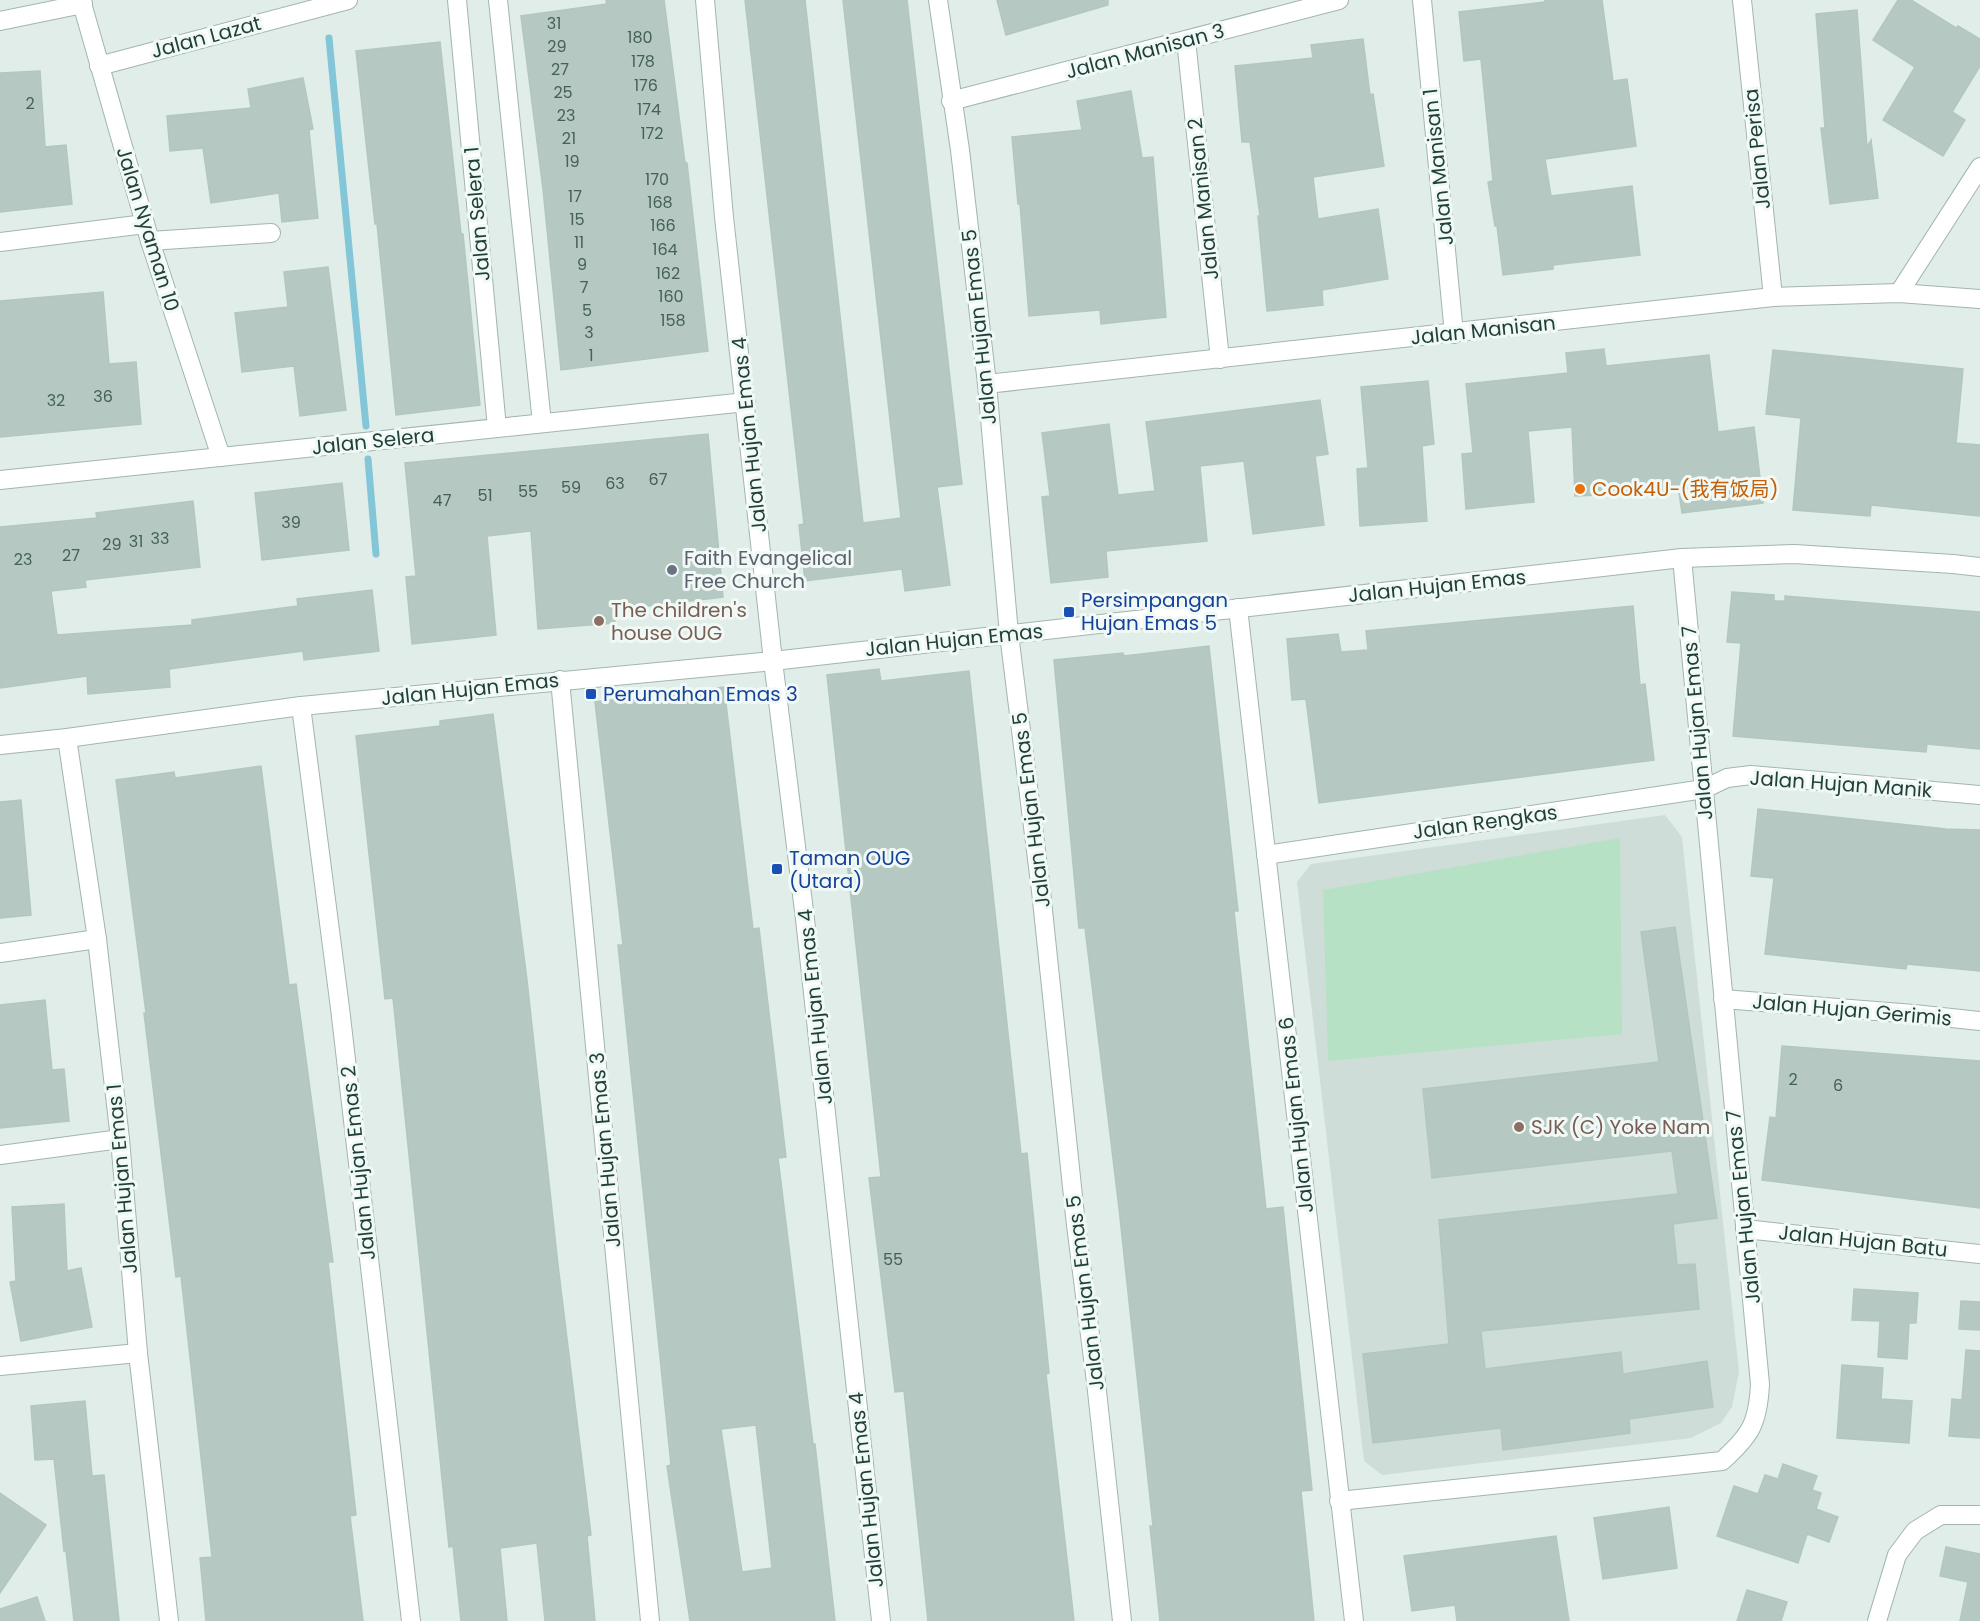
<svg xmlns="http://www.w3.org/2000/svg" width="1980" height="1621" font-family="Poppins,'Noto Sans SC',sans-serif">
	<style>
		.built { fill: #ceddd7 }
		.green { fill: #b7e1c4 }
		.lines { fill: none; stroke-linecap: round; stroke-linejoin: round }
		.stream { stroke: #82c6d8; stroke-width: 7 }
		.building { fill: #b5c8c1; stroke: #b2c7c0; stroke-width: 1.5; fill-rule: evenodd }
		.minor-casing { stroke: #a2b5b0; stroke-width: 20 }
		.minor { stroke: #fff; stroke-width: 18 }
		.food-dot { fill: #e8710a; stroke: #f1f9f6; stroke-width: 2 }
		.worship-dot { fill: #6b7280; stroke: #f1f9f6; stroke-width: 2 }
		.transit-dot { fill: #1a4fb4; stroke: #f1f9f6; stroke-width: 2 }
		.education-dot { fill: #8d6e63; stroke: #f1f9f6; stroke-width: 2 }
		.labels { text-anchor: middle; stroke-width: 6; stroke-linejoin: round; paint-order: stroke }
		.number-label { font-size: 16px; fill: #44615a }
		.street-label { font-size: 20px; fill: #1f3f38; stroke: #f1f9f6 }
		.food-label { font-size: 20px; fill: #c56008; stroke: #f1f9f6; text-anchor: start }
		.worship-label { font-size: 20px; fill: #5b616d; stroke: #f1f9f6; text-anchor: start }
		.transit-label { font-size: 20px; fill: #164399; stroke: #f1f9f6; text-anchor: start }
		.education-label { font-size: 20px; fill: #785e54; stroke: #f1f9f6; text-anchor: start }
	</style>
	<rect width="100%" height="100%" fill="#e0ede8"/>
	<path class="built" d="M 1665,815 L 1682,837 L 1739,1372 L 1732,1407 L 1721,1423 L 1691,1438 L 1382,1475 L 1364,1461 L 1297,882 L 1311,864 Z"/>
	<path class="green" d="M 1620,838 L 1622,1034 L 1328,1061 L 1323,890 Z"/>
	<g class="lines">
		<g class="stream">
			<path d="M 329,38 L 366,426"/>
			<path d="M 368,459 L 376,554"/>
		</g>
	</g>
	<g class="building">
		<path d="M 606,0 L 664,0 L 685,163 L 687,163 L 708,351 L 561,370 L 543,189 L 521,16 L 607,4 Z"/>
		<path d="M 745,0 L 805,0 L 863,523 L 901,518 L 843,0 L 907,0 L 962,484 L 937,487 L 950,585 L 905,591 L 902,569 L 805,581 L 799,525 L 804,524 Z"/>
		<path d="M 997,0 L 1108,0 L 1108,5 L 1006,35 Z"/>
		<path d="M 1545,0 L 1602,0 L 1613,81 L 1627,79 L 1636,146 L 1545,159 L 1551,196 L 1632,186 L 1640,255 L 1553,265 L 1553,269 L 1503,275 L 1497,226 L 1495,226 L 1488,182 L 1493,181 L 1481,59 L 1464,61 L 1459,12 L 1545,2 Z"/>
		<path d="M 1898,0 L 1911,0 L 1956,28 L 1958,26 L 1980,39 L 1980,66 L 1952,112 L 1965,120 L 1943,156 L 1883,120 L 1915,67 L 1873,40 Z"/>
		<path d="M 1857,10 L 1867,147 L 1871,140 L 1878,198 L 1830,204 L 1821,128 L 1825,128 L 1816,14 Z"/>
		<path d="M 1363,39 L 1370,95 L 1373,94 L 1384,166 L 1313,177 L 1318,219 L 1378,209 L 1388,279 L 1322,290 L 1323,305 L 1267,311 L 1258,216 L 1260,216 L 1250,142 L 1242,142 L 1235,66 L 1313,58 L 1311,45 Z"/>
		<path d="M 440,42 L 461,234 L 463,234 L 480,405 L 396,415 L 377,224 L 375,224 L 356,51 Z"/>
		<path d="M 40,71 L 45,147 L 66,145 L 72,204 L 0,212 L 0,73 Z"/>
		<path d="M 303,78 L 313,129 L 309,130 L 318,218 L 282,222 L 279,193 L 211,203 L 203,148 L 170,151 L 167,116 L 251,108 L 248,89 Z"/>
		<path d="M 1131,91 L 1142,158 L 1153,157 L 1166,317 L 1101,324 L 1100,310 L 1029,316 L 1020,204 L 1018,204 L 1012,137 L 1082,130 L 1077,101 Z"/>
		<path d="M 328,267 L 346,410 L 300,416 L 294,366 L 242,372 L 235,313 L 288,307 L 284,272 Z"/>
		<path d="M 103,292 L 109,364 L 136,362 L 141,424 L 0,437 L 0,301 Z"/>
		<path d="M 1604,349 L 1606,366 L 1709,355 L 1718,432 L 1754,427 L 1763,503 L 1682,513 L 1679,492 L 1575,496 L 1572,427 L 1528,431 L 1534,502 L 1466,509 L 1462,454 L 1473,453 L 1466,384 L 1568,373 L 1566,353 Z"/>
		<path d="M 1773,350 L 1963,369 L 1956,443 L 1980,445 L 1980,516 L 1871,505 L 1870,516 L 1793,510 L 1801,418 L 1766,414 Z"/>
		<path d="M 1428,381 L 1434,444 L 1422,446 L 1427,521 L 1360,526 L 1357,469 L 1368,468 L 1361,387 Z"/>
		<path d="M 1320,400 L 1328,454 L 1315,456 L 1324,525 L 1253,534 L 1244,461 L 1200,466 L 1207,541 L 1106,551 L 1108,577 L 1051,583 L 1042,497 L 1050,496 L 1042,433 L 1109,424 L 1118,495 L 1155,491 L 1146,422 Z"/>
		<path d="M 708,434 L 723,597 L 614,610 L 615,623 L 538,629 L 531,531 L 487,536 L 496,635 L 412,644 L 406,577 L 416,576 L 405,463 Z"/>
		<path d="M 342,483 L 349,550 L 262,560 L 255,493 Z"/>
		<path d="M 193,501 L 200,567 L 85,580 L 86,587 L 51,591 L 57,635 L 192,625 L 192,620 L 298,606 L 297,599 L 372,590 L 379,651 L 304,660 L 303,651 L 169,669 L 170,687 L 88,694 L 87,676 L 0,688 L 0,527 L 97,518 L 96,513 Z"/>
		<path d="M 1732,592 L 1774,595 L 1774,601 L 1785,601 L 1785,596 L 1980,612 L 1980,749 L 1927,744 L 1926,752 L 1733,736 L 1741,643 L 1727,642 Z"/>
		<path d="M 1633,606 L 1640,685 L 1645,684 L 1654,760 L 1319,803 L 1306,699 L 1292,700 L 1287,639 L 1338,634 L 1341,652 L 1368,650 L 1366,631 Z"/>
		<path d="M 1209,646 L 1238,911 L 1234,911 L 1266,1209 L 1283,1207 L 1312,1490 L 1301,1491 L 1314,1621 L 1160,1621 L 1150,1526 L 1153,1526 L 1119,1208 L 1085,928 L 1079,928 L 1054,660 L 1123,653 L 1124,656 Z"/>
		<path d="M 879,669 L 881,681 L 969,671 L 1021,1154 L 1027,1153 L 1049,1373 L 1046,1374 L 1074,1621 L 928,1621 L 904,1391 L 895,1392 L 869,1178 L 881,1177 L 827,675 Z"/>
		<path d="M 724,687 L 753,929 L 759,928 L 786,1157 L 778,1158 L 813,1444 L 815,1444 L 835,1621 L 690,1621 L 667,1466 L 671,1465 L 618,945 L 623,945 L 595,702 ZM 756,1425 L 772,1568 L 742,1572 L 721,1429 Z"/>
		<path d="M 493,714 L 527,980 L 558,1265 L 591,1535 L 587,1536 L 595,1621 L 545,1621 L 537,1543 L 500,1548 L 507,1621 L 461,1621 L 453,1546 L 449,1547 L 393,998 L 385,999 L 356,736 L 440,726 L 440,721 Z"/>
		<path d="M 261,766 L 289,985 L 296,984 L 333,1262 L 328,1262 L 356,1515 L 350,1516 L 363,1621 L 206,1621 L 200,1558 L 212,1557 L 181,1276 L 176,1277 L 144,1013 L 146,1013 L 116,780 L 174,772 L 175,778 Z"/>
		<path d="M 21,800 L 31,915 L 0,918 L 0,802 Z"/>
		<path d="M 1758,809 L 1946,829 L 1980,830 L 1980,971 L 1907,964 L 1906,969 L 1765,954 L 1774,878 L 1751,876 Z"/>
		<path d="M 1675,927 L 1717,1218 L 1673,1224 L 1677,1265 L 1695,1264 L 1699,1309 L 1481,1331 L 1485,1369 L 1621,1352 L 1623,1374 L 1707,1361 L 1713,1407 L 1629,1419 L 1630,1433 L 1503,1450 L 1501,1428 L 1373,1443 L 1363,1354 L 1449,1344 L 1439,1220 L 1678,1194 L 1672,1151 L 1432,1178 L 1423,1089 L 1659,1062 L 1641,932 Z"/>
		<path d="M 45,1000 L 52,1070 L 64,1069 L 69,1121 L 0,1128 L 0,1005 Z"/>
		<path d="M 1782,1046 L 1980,1061 L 1980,1208 L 1762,1180 L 1770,1117 L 1776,1118 Z"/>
		<path d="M 64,1204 L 67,1271 L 81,1268 L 92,1327 L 21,1341 L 10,1282 L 16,1281 L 12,1207 Z"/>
		<path d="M 1854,1289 L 1918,1293 L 1916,1323 L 1909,1323 L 1907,1359 L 1878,1357 L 1880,1321 L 1852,1320 Z"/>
		<path d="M 1961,1301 L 1980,1302 L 1980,1330 L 1959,1329 Z"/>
		<path d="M 1966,1350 L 1980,1351 L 1980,1438 L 1949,1436 L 1952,1399 L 1962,1400 Z"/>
		<path d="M 1842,1365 L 1883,1368 L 1881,1399 L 1912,1401 L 1909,1443 L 1837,1438 Z"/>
		<path d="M 85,1401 L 92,1476 L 104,1475 L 119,1621 L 74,1621 L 66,1551 L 64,1551 L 54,1459 L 35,1460 L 31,1406 Z"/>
		<path d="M 1783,1464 L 1817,1476 L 1812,1490 L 1821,1493 L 1816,1509 L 1838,1517 L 1829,1542 L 1807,1534 L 1798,1563 L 1717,1536 L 1734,1486 L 1758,1494 L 1765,1475 L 1778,1479 Z"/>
		<path d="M 0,1493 L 46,1525 L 0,1593 Z"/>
		<path d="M 1669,1507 L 1677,1568 L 1603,1579 L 1594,1518 Z"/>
		<path d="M 1556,1536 L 1569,1621 L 1457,1621 L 1455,1605 L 1412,1611 L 1404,1556 Z"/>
		<path d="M 1946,1547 L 1980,1554 L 1980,1621 L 1960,1621 L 1968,1582 L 1940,1576 Z"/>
		<path d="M 1747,1590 L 1787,1602 L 1781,1621 L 1737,1621 Z"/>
		<path d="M 37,1597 L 45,1621 L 0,1621 L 0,1609 Z"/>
	</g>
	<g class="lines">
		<defs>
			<g id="minor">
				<path d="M 81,0 L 150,241 L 221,457"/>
				<path d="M 457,0 L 497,428"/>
				<path d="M 498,0 L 542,423"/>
				<path d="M 705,0 L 724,217 L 773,661 L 805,919 L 881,1621"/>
				<path d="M 938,0 L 960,150 L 987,384 L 1009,634 L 1041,891 L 1076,1225 L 1096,1382 L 1122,1621"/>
				<path d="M 1422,0 L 1454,334"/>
				<path d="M 1742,0 L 1773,297"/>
				<path d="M 0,21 L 83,4"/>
				<path d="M 1186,40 L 1220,359"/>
				<path d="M 99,66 L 348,0"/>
				<path d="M 951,101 L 1339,0"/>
				<path d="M 150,241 L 271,233"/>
				<path d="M 0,242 L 145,224"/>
				<path d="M 1899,293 L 1980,167"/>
				<path d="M 987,384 L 1773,297 L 1899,293 L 1980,299"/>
				<path d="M 0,480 L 746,402"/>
				<path d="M 1238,608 L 1354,1621"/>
				<path d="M 560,680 L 650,1621"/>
				<path d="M 301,706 L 340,1008 L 411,1621"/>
				<path d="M 67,738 L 97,939 L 120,1139 L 138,1353 L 169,1621"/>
				<path d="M 0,745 L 67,738 L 301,706 L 773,661 L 1682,558 L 1794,554 L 1953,564 L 1980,567"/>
				<path d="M 1266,855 L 1704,789 L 1727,778 L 1751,775 L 1980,795"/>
				<path d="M 0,953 L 97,939"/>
				<path d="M 1723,999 L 1914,1014 L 1980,1021"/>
				<path d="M 0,1155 L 120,1139"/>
				<path d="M 1745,1229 L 1980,1254"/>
				<path d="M 0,1366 L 138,1353"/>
				<path d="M 1339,1501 L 1722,1461 C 1751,1435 1758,1423 1760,1384 L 1682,558"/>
				<path d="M 1877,1621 L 1897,1555 L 1915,1531 L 1941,1515 L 1980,1515"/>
			</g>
		</defs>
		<use href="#minor" class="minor-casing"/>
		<use href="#minor" class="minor"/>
	</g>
	<circle class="food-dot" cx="1580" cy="489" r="6"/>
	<circle class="worship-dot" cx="672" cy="570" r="6"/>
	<g class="transit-dot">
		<rect x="1063" y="606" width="12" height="12" rx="3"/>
		<rect x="585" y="688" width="12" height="12" rx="3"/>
		<rect x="771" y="863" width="12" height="12" rx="3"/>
	</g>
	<g class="education-dot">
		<circle cx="599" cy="621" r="6"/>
		<circle cx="1519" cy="1127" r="6"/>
	</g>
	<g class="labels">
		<g class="number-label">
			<text x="554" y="29">31</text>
			<text x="640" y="43">180</text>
			<text x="557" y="52">29</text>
			<text x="643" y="67">178</text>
			<text x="560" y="75">27</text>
			<text x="646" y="91">176</text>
			<text x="563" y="98">25</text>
			<text x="30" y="109">2</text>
			<text x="649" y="115">174</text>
			<text x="566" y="121">23</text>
			<text x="652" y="139">172</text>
			<text x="569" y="144">21</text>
			<text x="572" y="167">19</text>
			<text x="657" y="185">170</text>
			<text x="575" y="202">17</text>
			<text x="660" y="208">168</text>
			<text x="577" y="225">15</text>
			<text x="663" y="231">166</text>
			<text x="579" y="248">11</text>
			<text x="665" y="255">164</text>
			<text x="582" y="270">9</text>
			<text x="668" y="279">162</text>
			<text x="584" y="293">7</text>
			<text x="671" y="302">160</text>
			<text x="587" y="316">5</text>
			<text x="673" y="326">158</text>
			<text x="589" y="338">3</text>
			<text x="591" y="361">1</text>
			<text x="103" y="402">36</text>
			<text x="56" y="406">32</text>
			<text x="658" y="485">67</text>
			<text x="615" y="489">63</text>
			<text x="571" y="493">59</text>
			<text x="528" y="497">55</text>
			<text x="485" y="501">51</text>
			<text x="442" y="506">47</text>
			<text x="291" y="528">39</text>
			<text x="160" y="544">33</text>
			<text x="136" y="547">31</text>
			<text x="112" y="550">29</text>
			<text x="71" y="561">27</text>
			<text x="23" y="565">23</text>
			<text x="1793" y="1085">2</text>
			<text x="1838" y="1091">6</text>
			<text x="893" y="1265">55</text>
		</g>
		<g class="street-label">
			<text transform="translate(206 37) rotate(-15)" y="7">Jalan Lazat</text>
			<text transform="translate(1145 51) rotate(-15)" y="7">Jalan Manisan 3</text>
			<text transform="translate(1757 149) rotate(-96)" y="7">Jalan Perisa</text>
			<text transform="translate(1438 167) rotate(-96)" y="7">Jalan Manisan 1</text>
			<text transform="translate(1203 199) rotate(-96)" y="7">Jalan Manisan 2</text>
			<text transform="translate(477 214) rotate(-95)" y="7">Jalan Selera 1</text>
			<text transform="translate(148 229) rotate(73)" y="7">Jalan Nyaman 10</text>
			<text transform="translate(979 327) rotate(-96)" y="7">Jalan Hujan Emas 5</text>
			<text transform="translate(1483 330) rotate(-6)" y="7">Jalan Manisan</text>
			<text transform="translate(749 435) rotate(-96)" y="7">Jalan Hujan Emas 4</text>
			<text transform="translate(373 441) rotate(-6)" y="7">Jalan Selera</text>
			<text transform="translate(1437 586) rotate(-6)" y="7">Jalan Hujan Emas</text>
			<text transform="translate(954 640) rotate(-6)" y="7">Jalan Hujan Emas</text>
			<text transform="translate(470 689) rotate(-6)" y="7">Jalan Hujan Emas</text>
			<text transform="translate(1697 723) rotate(-95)" y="7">Jalan Hujan Emas 7</text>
			<text transform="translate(1841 784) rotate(4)" y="7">Jalan Hujan Manik</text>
			<text transform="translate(1031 810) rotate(-97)" y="7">Jalan Hujan Emas 5</text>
			<text transform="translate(1485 822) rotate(-8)" y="7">Jalan Rengkas</text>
			<text transform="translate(815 1007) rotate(-96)" y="7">Jalan Hujan Emas 4</text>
			<text transform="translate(1852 1010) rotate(5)" y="7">Jalan Hujan Gerimis</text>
			<text transform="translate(1296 1115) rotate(-96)" y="7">Jalan Hujan Emas 6</text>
			<text transform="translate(605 1150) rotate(-95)" y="7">Jalan Hujan Emas 3</text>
			<text transform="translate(358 1163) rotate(-96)" y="7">Jalan Hujan Emas 2</text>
			<text transform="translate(122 1179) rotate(-95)" y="7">Jalan Hujan Emas 1</text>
			<text transform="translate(1743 1207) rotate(-96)" y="7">Jalan Hujan Emas 7</text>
			<text transform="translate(1863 1241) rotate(6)" y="7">Jalan Hujan Batu</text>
			<text transform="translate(1085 1293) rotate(-97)" y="7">Jalan Hujan Emas 5</text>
			<text transform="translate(866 1490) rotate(-96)" y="7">Jalan Hujan Emas 4</text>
		</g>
		<g class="food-label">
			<text x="1592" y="496">Cook4U-(我有饭局)</text>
		</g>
		<g class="worship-label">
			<text x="684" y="565">Faith Evangelical<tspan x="684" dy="23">Free Church</tspan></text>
		</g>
		<g class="transit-label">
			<text x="1081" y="607">Persimpangan<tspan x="1081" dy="23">Hujan Emas 5</tspan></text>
			<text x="603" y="701">Perumahan Emas 3</text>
			<text x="789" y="865">Taman OUG<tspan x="789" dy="23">(Utara)</tspan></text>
		</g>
		<g class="education-label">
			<text x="611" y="617">The children's<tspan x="611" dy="23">house OUG</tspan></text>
			<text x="1531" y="1134">SJK (C) Yoke Nam</text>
		</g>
	</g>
</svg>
